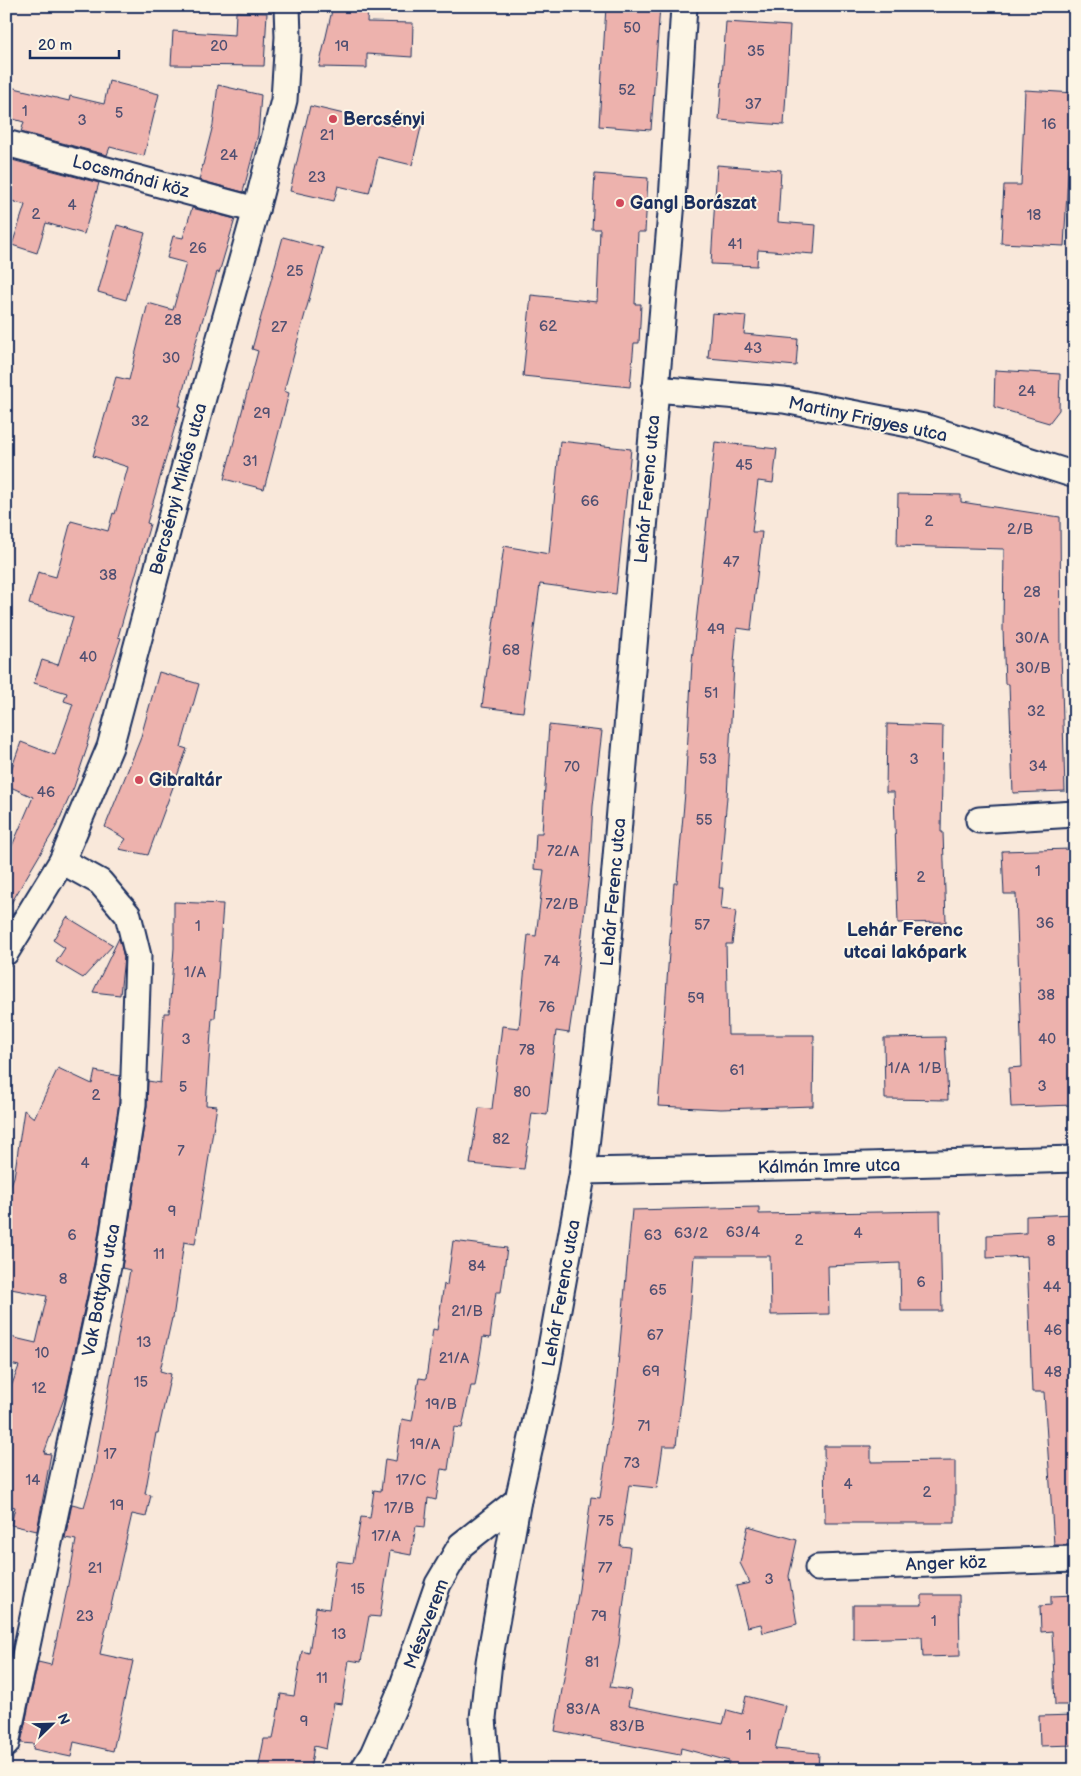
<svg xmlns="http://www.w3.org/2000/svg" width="1081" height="1776" font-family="'Balsamiq Sans',sans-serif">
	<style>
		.building { fill: #edb2ad; stroke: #1b2f5e }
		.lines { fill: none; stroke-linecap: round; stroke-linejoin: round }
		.street-casing { stroke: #1b2f5e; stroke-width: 29 }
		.street { stroke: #fcf5e5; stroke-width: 25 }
		.poi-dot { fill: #d1495b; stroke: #fcf5e5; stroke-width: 2 }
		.labels { text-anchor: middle; stroke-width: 4; stroke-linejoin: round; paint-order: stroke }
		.number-label { font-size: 15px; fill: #505072 }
		.poi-label { font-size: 18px; font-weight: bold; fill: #1b2f5e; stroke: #fcf5e5; text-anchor: start }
		.street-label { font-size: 18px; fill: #1b2f5e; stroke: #fcf5e5 }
		.neighbourhood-label { font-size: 19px; font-weight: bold; fill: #1b2f5e; stroke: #fcf5e5 }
	</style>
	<rect width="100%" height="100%" fill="#f9e8da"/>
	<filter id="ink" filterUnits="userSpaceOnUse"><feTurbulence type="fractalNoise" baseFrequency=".02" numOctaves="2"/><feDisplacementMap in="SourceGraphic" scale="10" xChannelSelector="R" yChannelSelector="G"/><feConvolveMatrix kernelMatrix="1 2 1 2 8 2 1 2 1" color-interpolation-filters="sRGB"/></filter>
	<g filter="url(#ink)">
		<g class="building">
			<path d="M 333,6 L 368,6 L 367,22 L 413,23 L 412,57 L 367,54 L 367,68 L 319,67 Z"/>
			<path d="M 606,6 L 660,6 L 651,130 L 599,126 Z"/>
			<path d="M 236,12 L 267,13 L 264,66 L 171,65 L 173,31 L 235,35 Z"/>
			<path d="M 726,22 L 790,26 L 784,125 L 719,120 Z"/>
			<path d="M 109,81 L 159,94 L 144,156 L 110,147 L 107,155 L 21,132 L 24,122 L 6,117 L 6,86 L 69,101 L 70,96 L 104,104 Z"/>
			<path d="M 218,85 L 261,95 L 258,135 L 243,192 L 199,180 L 213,125 Z"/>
			<path d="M 1025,90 L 1075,93 L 1075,158 L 1069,158 L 1064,246 L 1001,243 L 1004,185 L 1021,185 Z"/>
			<path d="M 310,106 L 395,126 L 398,113 L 423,119 L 412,165 L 378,157 L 369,193 L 338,186 L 334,201 L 290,191 Z"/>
			<path d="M 12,160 L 99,183 L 84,234 L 46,223 L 37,253 L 12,245 L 25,205 L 6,199 L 6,180 Z"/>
			<path d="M 717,165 L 781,170 L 778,222 L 816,225 L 814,254 L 758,250 L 757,266 L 711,264 Z"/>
			<path d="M 595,174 L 648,178 L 645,232 L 638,232 L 635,304 L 641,304 L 639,343 L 634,343 L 630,387 L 523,376 L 531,295 L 597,302 L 600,229 L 592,229 Z"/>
			<path d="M 192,208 L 235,219 L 219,273 L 217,272 L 195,345 L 179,406 L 181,406 L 147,523 L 150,524 L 118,637 L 121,638 L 106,681 L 87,744 L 88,745 L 74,787 L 56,827 L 6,912 L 6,860 L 33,797 L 6,785 L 6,784 L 21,742 L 55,755 L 73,704 L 64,701 L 67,693 L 34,683 L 42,660 L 58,665 L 73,617 L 29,604 L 38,572 L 56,577 L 71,521 L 108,531 L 113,513 L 115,514 L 128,467 L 93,456 L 116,377 L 129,380 L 148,303 L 173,310 L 186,263 L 167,258 L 173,236 L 183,238 Z"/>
			<path d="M 117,225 L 145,233 L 126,300 L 98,292 Z"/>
			<path d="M 283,237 L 323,248 L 284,391 L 289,393 L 264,489 L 224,479 L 258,351 L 252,349 Z"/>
			<path d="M 712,313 L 746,316 L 744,334 L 798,339 L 796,366 L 708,358 Z"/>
			<path d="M 995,370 L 1060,374 L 1059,410 L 1049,423 L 994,407 Z"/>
			<path d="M 560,441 L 631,449 L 616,594 L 540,584 L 523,712 L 482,707 L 504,546 L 549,554 Z"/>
			<path d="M 715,442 L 777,449 L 773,483 L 758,481 L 752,532 L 762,532 L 751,630 L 737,628 L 734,663 L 727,797 L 719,888 L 723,888 L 721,909 L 736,911 L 732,944 L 726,944 L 728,1035 L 814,1035 L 813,1106 L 721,1109 L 658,1106 L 674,883 L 677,883 L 685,793 L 692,661 Z"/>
			<path d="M 898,494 L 961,495 L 961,502 L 1060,517 L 1061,652 L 1065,791 L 1013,793 L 1009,684 L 1005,684 L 1003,629 L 1004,549 L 897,546 Z"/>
			<path d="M 159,672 L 199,684 L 181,747 L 187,749 L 148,855 L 119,849 L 126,839 L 105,827 L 140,740 Z"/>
			<path d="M 887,724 L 943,726 L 941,832 L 943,832 L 946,922 L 898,923 L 894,792 L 886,792 Z"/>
			<path d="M 549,725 L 602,731 L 593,806 L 589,873 L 576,986 L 569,1033 L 556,1031 L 547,1115 L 532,1113 L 524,1169 L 470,1164 L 479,1108 L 492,1109 L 502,1026 L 519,1028 L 528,935 L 536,936 L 544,870 L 534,869 L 536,833 L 542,833 Z"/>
			<path d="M 1071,849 L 1075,980 L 1075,1105 L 1011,1107 L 1009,1068 L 1022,1067 L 1016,894 L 1004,894 L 1002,851 Z"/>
			<path d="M 174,902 L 223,904 L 215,1018 L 212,1018 L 206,1105 L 217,1106 L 195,1244 L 184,1242 L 173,1318 L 172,1318 L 160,1371 L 171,1374 L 158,1433 L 156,1433 L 145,1494 L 151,1495 L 146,1517 L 132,1514 L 100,1654 L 133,1661 L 113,1751 L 74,1742 L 71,1757 L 33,1749 L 34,1744 L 21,1743 L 38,1662 L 51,1665 L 67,1590 L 76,1540 L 65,1538 L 72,1504 L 84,1507 L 93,1477 L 130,1270 L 122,1268 L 147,1106 L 148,1081 L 160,1083 L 164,1013 L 169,1013 L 174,948 Z"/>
			<path d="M 67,917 L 113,945 L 83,978 L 56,962 L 65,948 L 53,940 Z"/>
			<path d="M 119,938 L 124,957 L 120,995 L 93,992 Z"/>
			<path d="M 945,1037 L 948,1100 L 885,1099 L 884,1038 Z"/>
			<path d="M 58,1068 L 92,1084 L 95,1071 L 120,1076 L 119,1103 L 94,1263 L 66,1393 L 44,1453 L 51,1454 L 37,1531 L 11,1525 L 15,1507 L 6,1505 L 6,1470 L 13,1412 L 6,1411 L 6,1400 L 19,1366 L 6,1363 L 6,1336 L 36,1343 L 47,1296 L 6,1288 L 6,1197 L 14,1177 L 24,1110 L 34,1118 Z"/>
			<path d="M 759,1207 L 759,1214 L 940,1211 L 942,1311 L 901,1311 L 900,1263 L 828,1266 L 829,1314 L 771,1315 L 770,1256 L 694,1256 L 689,1329 L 676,1446 L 663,1446 L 657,1488 L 629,1485 L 620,1546 L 630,1547 L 619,1644 L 610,1687 L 631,1690 L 628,1706 L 723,1724 L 727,1710 L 742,1714 L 746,1696 L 785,1706 L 775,1749 L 819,1753 L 818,1770 L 727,1770 L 729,1761 L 681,1748 L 680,1755 L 555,1731 L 579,1589 L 591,1497 L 600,1498 L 616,1388 L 632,1210 Z"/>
			<path d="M 1075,1214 L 1075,1545 L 1054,1545 L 1044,1392 L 1032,1392 L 1027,1256 L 987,1258 L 987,1235 L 1026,1233 L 1026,1216 Z"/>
			<path d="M 453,1241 L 507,1248 L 501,1292 L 496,1292 L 490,1338 L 483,1337 L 475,1386 L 471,1386 L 462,1428 L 454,1427 L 448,1470 L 441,1469 L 436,1500 L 428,1498 L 425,1527 L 416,1526 L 411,1555 L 390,1551 L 380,1617 L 369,1616 L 361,1662 L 349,1660 L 342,1704 L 334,1703 L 326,1749 L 314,1746 L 310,1770 L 258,1770 L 264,1739 L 273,1739 L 281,1694 L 294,1696 L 302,1651 L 309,1653 L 316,1607 L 329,1609 L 336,1561 L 353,1563 L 361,1517 L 370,1518 L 374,1490 L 381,1491 L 385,1459 L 396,1461 L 402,1419 L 412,1421 L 419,1378 L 426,1379 L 433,1329 L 437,1330 L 444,1284 L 447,1285 Z"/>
			<path d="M 824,1446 L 871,1446 L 871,1462 L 955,1461 L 955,1523 L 825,1523 Z"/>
			<path d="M 748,1526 L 797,1540 L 789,1576 L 797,1624 L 763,1633 L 761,1624 L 747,1627 L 736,1586 L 750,1583 L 740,1563 Z"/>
			<path d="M 922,1595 L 959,1595 L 960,1656 L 923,1657 L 922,1637 L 853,1639 L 853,1605 L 922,1605 Z"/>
			<path d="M 1075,1595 L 1075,1705 L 1055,1705 L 1052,1631 L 1041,1632 L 1040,1606 L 1051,1605 L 1051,1596 Z"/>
			<path d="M 1075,1715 L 1075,1745 L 1040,1746 L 1039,1716 Z"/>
		</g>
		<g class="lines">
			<defs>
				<g id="street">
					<path d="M 6,143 L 256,210"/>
					<path d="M 655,389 L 784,400 L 924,427 L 1075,475"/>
					<path d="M 979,820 L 1075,814"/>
					<path d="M 6,952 L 62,861 L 110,747 L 204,394 L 256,210 L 284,100 L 288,37 L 287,6"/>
					<path d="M 583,1171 L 832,1166 L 1075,1159"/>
					<path d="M 818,1568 L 1075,1559"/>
					<path d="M 6,1744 L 108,1266 L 133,1104 L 138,956 L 128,915 L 100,882 L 62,861"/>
					<path d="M 363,1770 L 373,1754 L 402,1688 L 438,1584 L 461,1545 L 518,1500"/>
					<path d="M 487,1770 L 483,1718 L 489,1662 L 518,1500 L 546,1375 L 583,1171 L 605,986 L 672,201 L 684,6"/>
				</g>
			</defs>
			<use href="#street" class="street-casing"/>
			<use href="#street" class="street"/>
		</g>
	</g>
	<g class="poi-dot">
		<circle cx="333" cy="119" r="5"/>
		<circle cx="620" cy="203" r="5"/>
		<circle cx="139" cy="780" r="5"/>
	</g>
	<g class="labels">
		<g class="number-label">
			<text x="632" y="33">50</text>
			<text x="219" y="51">20</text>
			<text x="342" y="51">19</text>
			<text x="756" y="56">35</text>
			<text x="627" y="95">52</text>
			<text x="753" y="109">37</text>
			<text x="25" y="116">1</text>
			<text x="119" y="118">5</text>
			<text x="82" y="125">3</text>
			<text x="1049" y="129">16</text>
			<text x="327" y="140">21</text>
			<text x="229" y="160">24</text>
			<text x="317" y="182">23</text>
			<text x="72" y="210">4</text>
			<text x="36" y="219">2</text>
			<text x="1034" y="220">18</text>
			<text x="735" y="249">41</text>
			<text x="198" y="253">26</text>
			<text x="295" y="276">25</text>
			<text x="173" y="325">28</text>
			<text x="548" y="331">62</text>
			<text x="279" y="332">27</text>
			<text x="753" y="353">43</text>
			<text x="171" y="363">30</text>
			<text x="1027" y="396">24</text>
			<text x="262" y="418">29</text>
			<text x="140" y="426">32</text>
			<text x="250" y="466">31</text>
			<text x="744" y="470">45</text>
			<text x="590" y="506">66</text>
			<text x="929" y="526">2</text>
			<text x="1020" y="534">2/B</text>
			<text x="731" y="567">47</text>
			<text x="108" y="580">38</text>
			<text x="1032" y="597">28</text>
			<text x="716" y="634">49</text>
			<text x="1032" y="643">30/A</text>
			<text x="511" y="655">68</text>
			<text x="88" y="662">40</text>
			<text x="1033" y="673">30/B</text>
			<text x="711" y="698">51</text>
			<text x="1036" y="716">32</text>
			<text x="708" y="764">53</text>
			<text x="914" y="764">3</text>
			<text x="1038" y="771">34</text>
			<text x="572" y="772">70</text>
			<text x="46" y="797">46</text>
			<text x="704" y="825">55</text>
			<text x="563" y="856">72/A</text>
			<text x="1038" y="876">1</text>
			<text x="921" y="882">2</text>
			<text x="562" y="909">72/B</text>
			<text x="1045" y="928">36</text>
			<text x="702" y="930">57</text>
			<text x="198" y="931">1</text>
			<text x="552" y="966">74</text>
			<text x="195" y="977">1/A</text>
			<text x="1046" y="1000">38</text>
			<text x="696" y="1003">59</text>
			<text x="547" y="1012">76</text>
			<text x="186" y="1044">3</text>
			<text x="1047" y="1044">40</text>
			<text x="527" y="1055">78</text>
			<text x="899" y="1073">1/A</text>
			<text x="930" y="1073">1/B</text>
			<text x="737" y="1075">61</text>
			<text x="1042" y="1091">3</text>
			<text x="183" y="1092">5</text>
			<text x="522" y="1097">80</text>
			<text x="96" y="1100">2</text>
			<text x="501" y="1144">82</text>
			<text x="181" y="1156">7</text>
			<text x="85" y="1168">4</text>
			<text x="172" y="1216">9</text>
			<text x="743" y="1237">63/4</text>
			<text x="691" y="1238">63/2</text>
			<text x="858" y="1238">4</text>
			<text x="72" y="1240">6</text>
			<text x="653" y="1240">63</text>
			<text x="799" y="1245">2</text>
			<text x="1051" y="1246">8</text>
			<text x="159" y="1259">11</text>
			<text x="477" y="1271">84</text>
			<text x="63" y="1284">8</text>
			<text x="921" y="1287">6</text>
			<text x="1052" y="1292">44</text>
			<text x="658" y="1295">65</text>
			<text x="467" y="1316">21/B</text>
			<text x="1053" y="1335">46</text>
			<text x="655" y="1340">67</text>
			<text x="144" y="1347">13</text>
			<text x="42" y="1358">10</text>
			<text x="454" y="1363">21/A</text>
			<text x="651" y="1376">69</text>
			<text x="1053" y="1377">48</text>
			<text x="141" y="1387">15</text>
			<text x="39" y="1393">12</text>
			<text x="441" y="1409">19/B</text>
			<text x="644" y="1431">71</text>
			<text x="425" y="1449">19/A</text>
			<text x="110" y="1459">17</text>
			<text x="632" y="1468">73</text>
			<text x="33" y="1485">14</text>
			<text x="411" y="1485">17/C</text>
			<text x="848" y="1489">4</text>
			<text x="927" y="1497">2</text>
			<text x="117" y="1510">19</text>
			<text x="399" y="1513">17/B</text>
			<text x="606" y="1526">75</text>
			<text x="386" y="1541">17/A</text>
			<text x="95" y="1573">21</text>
			<text x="605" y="1573">77</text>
			<text x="769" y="1584">3</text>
			<text x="358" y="1594">15</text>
			<text x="85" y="1621">23</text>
			<text x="599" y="1621">79</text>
			<text x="934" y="1626">1</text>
			<text x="339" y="1639">13</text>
			<text x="592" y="1667">81</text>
			<text x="322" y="1683">11</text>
			<text x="583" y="1714">83/A</text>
			<text x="304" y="1726">9</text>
			<text x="627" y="1731">83/B</text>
			<text x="749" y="1740">1</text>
		</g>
		<g class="poi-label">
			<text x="343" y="125">Bercsényi</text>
			<text x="630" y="209">Gangl Borászat</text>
			<text x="149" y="786">Gibraltár</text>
		</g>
		<g class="street-label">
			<text transform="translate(131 176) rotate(15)" y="6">Locsmándi köz</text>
			<text transform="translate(868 419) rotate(12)" y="6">Martiny Frigyes utca</text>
			<text transform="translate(178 489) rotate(-75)" y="6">Bercsényi Miklós utca</text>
			<text transform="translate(647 489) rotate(-85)" y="6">Lehár Ferenc utca</text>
			<text transform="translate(613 892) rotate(-85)" y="6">Lehár Ferenc utca</text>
			<text transform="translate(829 1166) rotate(-1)" y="6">Kálmán Imre utca</text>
			<text transform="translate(101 1290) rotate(-79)" y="6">Vak Bottyán utca</text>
			<text transform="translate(561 1293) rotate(-80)" y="6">Lehár Ferenc utca</text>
			<text transform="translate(946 1563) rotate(-2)" y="6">Anger köz</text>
			<text transform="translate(426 1624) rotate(-69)" y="6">Mészverem</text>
		</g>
		<g class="neighbourhood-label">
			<text x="905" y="936">Lehár Ferenc<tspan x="905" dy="22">utcai lakópark</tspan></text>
		</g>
	</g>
	<rect width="1081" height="1776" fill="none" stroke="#fcf5e5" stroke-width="25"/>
	<rect x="12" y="12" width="1056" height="1751" fill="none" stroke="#1b2f5e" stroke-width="2" filter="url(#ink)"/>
	<g transform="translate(52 1724) rotate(67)" stroke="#fcf5e5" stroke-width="4" paint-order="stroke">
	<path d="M0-4L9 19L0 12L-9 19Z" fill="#1b2f5e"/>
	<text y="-8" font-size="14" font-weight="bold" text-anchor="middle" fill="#1b2f5e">N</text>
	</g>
	<path d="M30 50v8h89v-8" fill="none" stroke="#1b2f5e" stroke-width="2.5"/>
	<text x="38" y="50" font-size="15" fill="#1b2f5e" stroke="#fcf5e5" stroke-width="4" paint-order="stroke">20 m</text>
</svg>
